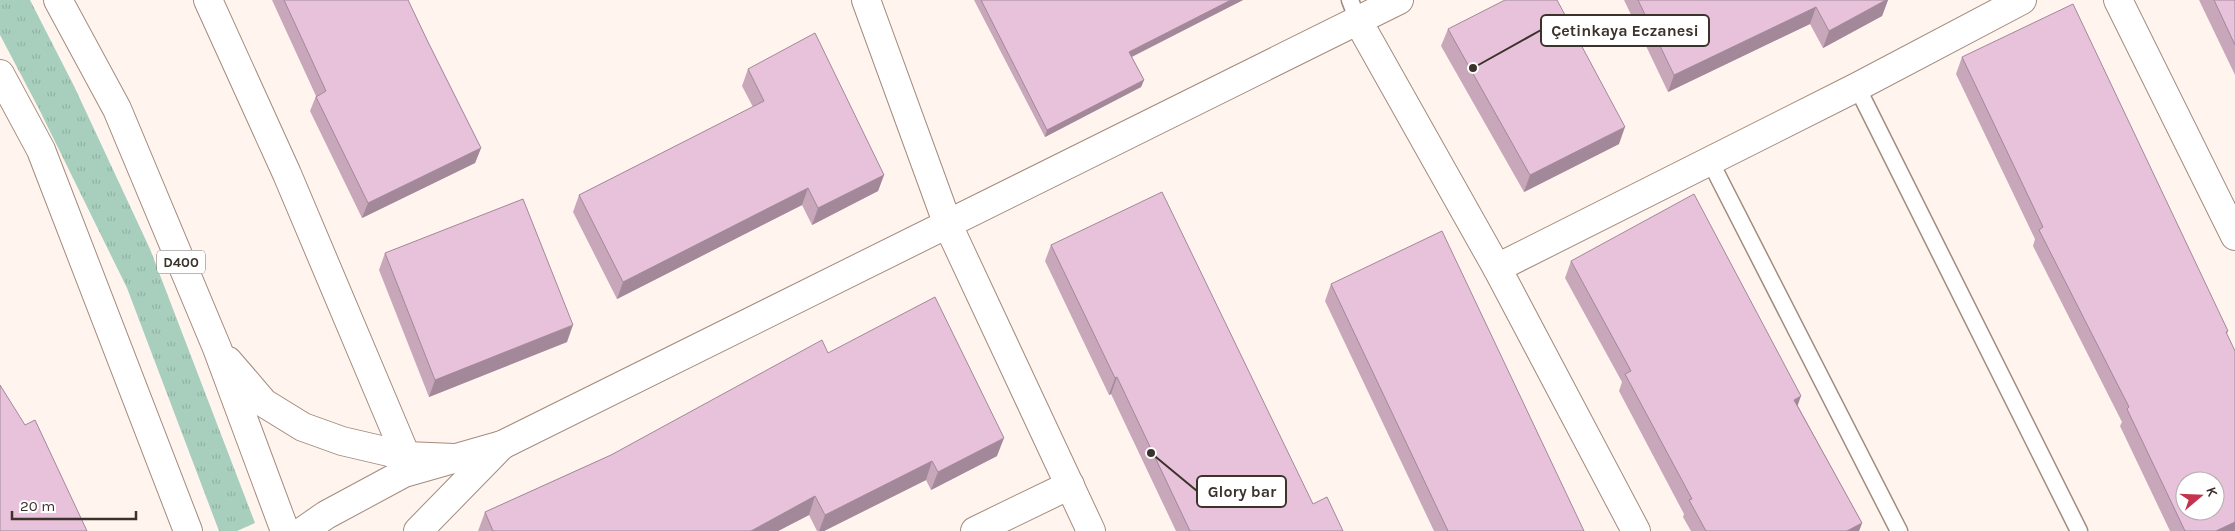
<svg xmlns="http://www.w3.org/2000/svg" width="2235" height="531" font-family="Karla,sans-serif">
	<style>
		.grass { fill: url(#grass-tufts) }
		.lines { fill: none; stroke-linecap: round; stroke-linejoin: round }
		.lane-casing { stroke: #a38b7e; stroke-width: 19 }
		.street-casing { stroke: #a38b7e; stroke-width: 30 }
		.secondary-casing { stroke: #a38b7e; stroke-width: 30 }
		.highway-casing { stroke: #a38b7e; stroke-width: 30 }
		.lane { stroke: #fff; stroke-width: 16 }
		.street { stroke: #fff; stroke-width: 28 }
		.secondary { stroke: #fff; stroke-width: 28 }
		.highway { stroke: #fff; stroke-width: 28 }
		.wall { fill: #c8a7bb }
		.shaded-wall { fill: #a28899 }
		.building { fill: #e8c2da; stroke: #a28899; fill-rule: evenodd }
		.labels { text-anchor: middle; stroke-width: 4; stroke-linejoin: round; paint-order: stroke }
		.shield { fill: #fff; stroke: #76706b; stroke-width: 1 }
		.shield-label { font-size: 14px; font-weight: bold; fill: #3c322c }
		.leader { fill: none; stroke: #3c322c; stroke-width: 2 }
		.callout-dot { fill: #3c322c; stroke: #fff; stroke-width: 2 }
		.callout { fill: #fff; stroke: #3c322c; stroke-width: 2 }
		.callout-label { font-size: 16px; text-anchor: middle; font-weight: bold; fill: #3c322c }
	</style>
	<defs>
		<pattern id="grass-tufts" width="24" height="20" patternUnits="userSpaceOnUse" patternTransform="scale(1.25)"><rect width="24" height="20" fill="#a8cfbd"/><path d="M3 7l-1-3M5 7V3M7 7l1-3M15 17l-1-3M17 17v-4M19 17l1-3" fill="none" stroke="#92b2a3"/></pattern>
	</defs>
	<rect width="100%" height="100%" fill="#fff4ee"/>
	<path class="grass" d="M 0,0 L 30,0 L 74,86 L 150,249 L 255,523 L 237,531 L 219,531 L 127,288 L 39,109 L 0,35 Z"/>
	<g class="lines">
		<defs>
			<g id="lane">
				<path d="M 1350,0 L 1358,21"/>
				<path d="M 1857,87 L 2079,531"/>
				<path d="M 1710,161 L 1899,531"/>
			</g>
			<g id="street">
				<path d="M 208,0 L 287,174 L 406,456"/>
				<path d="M 866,0 L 948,225 L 1091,531"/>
				<path d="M 2118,0 L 2235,236"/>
				<path d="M 1358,21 L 1497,268 L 1636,531"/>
				<path d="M 1497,268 L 1857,87 L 2022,0"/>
				<path d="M 975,531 L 1070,485"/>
			</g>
			<g id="secondary">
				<path d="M 303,531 L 326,515 L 404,473 L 502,445 L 1399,0"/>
				<path d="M 418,531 L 502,445"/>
			</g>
			<g id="highway">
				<path d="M 58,0 L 117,109 L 217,348 L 285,531"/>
				<path d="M 0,74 L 41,150 L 188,531"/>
				<path d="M 228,361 L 264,403 L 303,427 L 342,441 L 406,456 L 454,458"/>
				<path d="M 423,531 L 424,527"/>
			</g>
		</defs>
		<use href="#lane" class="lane-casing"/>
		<use href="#street" class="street-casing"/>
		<use href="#secondary" class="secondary-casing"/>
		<use href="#highway" class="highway-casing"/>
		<use href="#lane" class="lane"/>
		<use href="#street" class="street"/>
		<use href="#secondary" class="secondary"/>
		<use href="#highway" class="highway"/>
	</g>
	<g class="wall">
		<path d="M 272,0 L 408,0 L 428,42 L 481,148 L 475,163 L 362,218 L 310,111 L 316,96 Z"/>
		<path d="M 974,0 L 1243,0 L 1132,57 L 1144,80 L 1141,87 L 1045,137 Z"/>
		<path d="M 1624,0 L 1888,0 L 1882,16 L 1823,48 L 1810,24 L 1668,92 Z"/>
		<path d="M 2199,0 L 2235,0 L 2235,75 Z"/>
		<path d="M 1448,29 L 1619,144 L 1524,192 L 1441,46 Z"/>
		<path d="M 1962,57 L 2228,331 L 2227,334 L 2235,531 L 2170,531 L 2120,426 L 2122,422 L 2033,246 L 2035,239 L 1956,74 Z"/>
		<path d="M 748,69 L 884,175 L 878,191 L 812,225 L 802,205 L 617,299 L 573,212 L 579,195 L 753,107 L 742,86 Z"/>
		<path d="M 1051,245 L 1313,504 L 1343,531 L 1176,531 L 1111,394 L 1109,395 L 1045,261 Z"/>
		<path d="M 385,253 L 567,342 L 429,397 L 379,270 Z"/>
		<path d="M 1571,261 L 1798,406 L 1862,523 L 1859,531 L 1691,531 L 1683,517 L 1684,514 L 1619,391 L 1622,382 L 1565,278 Z"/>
		<path d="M 1331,284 L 1584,531 L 1434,531 L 1325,301 Z"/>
		<path d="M 828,353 L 997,456 L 931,490 L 926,480 L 824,531 L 817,531 L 809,515 L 778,531 L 478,531 L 485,512 L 611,455 Z"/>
	</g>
	<g class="shaded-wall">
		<path d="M 1231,0 L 1243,0 L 1127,59 L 1129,52 Z"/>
		<path d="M 1886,0 L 1888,0 L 1882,16 L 1823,48 L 1829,31 Z"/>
		<path d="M 1816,7 L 1810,24 L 1668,92 L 1674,75 Z"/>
		<path d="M 1144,80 L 1141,87 L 1045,137 L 1047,130 Z"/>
		<path d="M 1625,127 L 1619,144 L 1524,192 L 1530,175 Z"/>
		<path d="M 481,148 L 475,163 L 362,218 L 368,203 Z"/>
		<path d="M 884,175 L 878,191 L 812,225 L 818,208 Z"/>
		<path d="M 808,188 L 802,205 L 617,299 L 623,282 Z"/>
		<path d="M 573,325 L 567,342 L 429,397 L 435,380 Z"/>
		<path d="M 1117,377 L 1111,394 L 1109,395 L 1115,378 Z"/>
		<path d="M 1801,396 L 1795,413 L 1794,400 Z"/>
		<path d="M 1004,438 L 997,456 L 931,490 L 938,472 Z"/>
		<path d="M 932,461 L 926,480 L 824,531 L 819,531 L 825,515 Z"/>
		<path d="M 815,496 L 809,515 L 778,531 L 751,531 Z"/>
		<path d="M 2235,522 L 2235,531 L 2216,531 Z"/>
		<path d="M 1862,523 L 1859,531 L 1847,531 Z"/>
	</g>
	<g class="building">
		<path d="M 284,0 L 408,0 L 428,42 L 481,148 L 368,203 L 316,97 L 326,91 Z"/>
		<path d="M 981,0 L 1231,0 L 1129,52 L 1144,80 L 1047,130 Z"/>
		<path d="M 1505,0 L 1557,0 L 1625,127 L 1530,175 L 1448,29 Z"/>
		<path d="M 1638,0 L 1886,0 L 1829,31 L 1816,7 L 1674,75 Z"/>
		<path d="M 2214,0 L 2235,0 L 2235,45 Z"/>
		<path d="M 2073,4 L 2228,331 L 2226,332 L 2235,351 L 2235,522 L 2216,531 L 2185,531 L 2127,409 L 2129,407 L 2039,230 L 2043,227 L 1962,57 ZM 2185,481 L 2215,481 L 2215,511 L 2185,511 Z"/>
		<path d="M 815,33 L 884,175 L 818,208 L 808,188 L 623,282 L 579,195 L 764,101 L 748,69 Z"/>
		<path d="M 1162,192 L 1313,504 L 1327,497 L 1343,531 L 1190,531 L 1117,377 L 1115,378 L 1051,245 Z"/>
		<path d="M 1694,194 L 1801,396 L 1794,400 L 1862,523 L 1847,531 L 1706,531 L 1689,500 L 1692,499 L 1625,374 L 1631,371 L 1571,261 Z"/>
		<path d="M 523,199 L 573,325 L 435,380 L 385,253 Z"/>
		<path d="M 1442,231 L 1584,531 L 1448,531 L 1331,284 Z"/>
		<path d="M 935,297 L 1004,438 L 938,472 L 932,461 L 825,515 L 815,496 L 751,531 L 493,531 L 485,512 L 611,455 L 822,340 L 828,353 Z"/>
		<path d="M 0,385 L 25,425 L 35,420 L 87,531 L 0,531 Z"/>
	</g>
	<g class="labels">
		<rect class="shield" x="157" y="250.5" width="48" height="23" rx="4"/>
		<g class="shield-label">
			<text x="181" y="267">D400</text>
		</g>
	</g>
	<path class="leader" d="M1473 68L1541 30M1151 453L1197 491"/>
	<g class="callout-dot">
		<circle cx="1473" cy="68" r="5"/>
		<circle cx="1151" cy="453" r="5"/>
	</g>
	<g class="callout">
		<rect x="1541" y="15" width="168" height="31" rx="5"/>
		<rect x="1197" y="476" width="89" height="31" rx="5"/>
	</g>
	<g class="callout-label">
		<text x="1625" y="36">Çetinkaya Eczanesi</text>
		<text x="1242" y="497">Glory bar</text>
	</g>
	<g transform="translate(2200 496) rotate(71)"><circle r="24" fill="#ffffff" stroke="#b1adab"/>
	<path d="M0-4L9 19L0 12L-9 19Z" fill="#c4334e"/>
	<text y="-8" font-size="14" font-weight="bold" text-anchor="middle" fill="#3c322c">K</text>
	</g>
	<path d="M12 511v8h124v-8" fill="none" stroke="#3c322c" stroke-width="2.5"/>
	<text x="20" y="511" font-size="15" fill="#3c322c" stroke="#ffffff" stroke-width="4" paint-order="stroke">20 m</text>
</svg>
